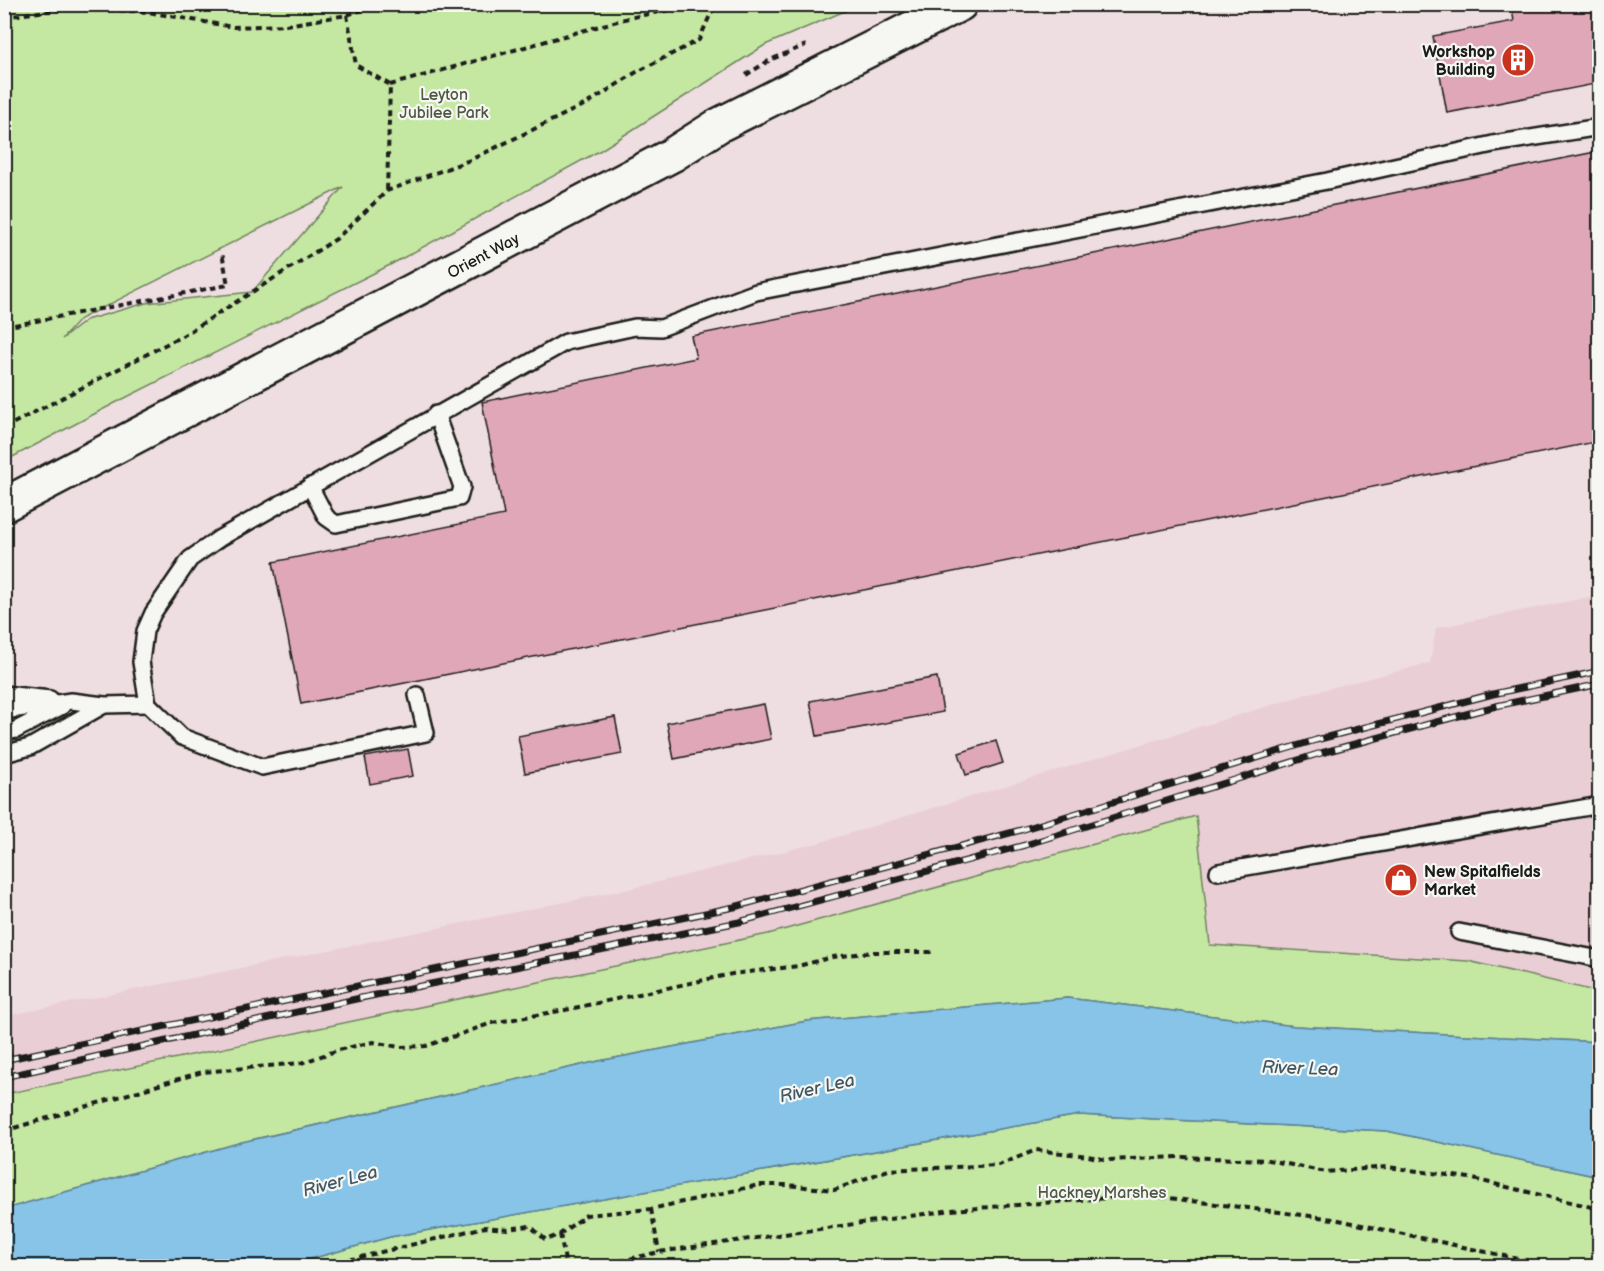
<svg xmlns="http://www.w3.org/2000/svg" width="1604" height="1271" font-family="'Balsamiq Sans',sans-serif">
	<style>
		.built { fill: #eaced5 }
		.green { fill: #c4e8a2; stroke: #70825f; stroke-width: 1.5; fill-rule: evenodd }
		.water { fill: #87c4e7; stroke: #5c8196; stroke-width: 1.5 }
		.building { fill: #e0a7b8; stroke: #1c1c1c; stroke-width: 1.5 }
		.lines { fill: none; stroke-linecap: round; stroke-linejoin: round }
		.service-casing { stroke: #1c1c1c; stroke-width: 20 }
		.tertiary-casing { stroke: #1c1c1c; stroke-width: 38 }
		.path { stroke: #1c1c1c; stroke-width: 4; stroke-dasharray: 6 4.5; stroke-linecap: butt }
		.service { stroke: #f6f6f2; stroke-width: 15 }
		.tertiary { stroke: #f6f6f2; stroke-width: 33 }
		.rail-casing { stroke: #1c1c1c; stroke-width: 7 }
		.rail { stroke: #f6f6f2; stroke-width: 4.5; stroke-dasharray: 14; stroke-linecap: butt }
		.labels { text-anchor: middle; stroke-width: 4.5; stroke-linejoin: round; paint-order: stroke }
		.poi-label { font-size: 16px; font-weight: bold; fill: #1c1c1c; stroke: #f6f6f2; text-anchor: end }
		.park-label { font-size: 16px; fill: #4e5944; stroke: #f6f6f2 }
		.street-label { font-size: 16px; fill: #1c1c1c; stroke: #f6f6f2 }
		.water-label { font-size: 18px; font-style: italic; fill: #415763; stroke: #f6f6f2 }
	</style>
	<rect width="100%" height="100%" fill="#efdee1"/>
	<filter id="ink" filterUnits="userSpaceOnUse"><feTurbulence type="fractalNoise" baseFrequency=".0167" numOctaves="2"/><feDisplacementMap in="SourceGraphic" scale="12" xChannelSelector="R" yChannelSelector="G"/><feConvolveMatrix kernelMatrix="1 2 1 2 8 2 1 2 1" color-interpolation-filters="sRGB"/></filter>
	<g filter="url(#ink)">
		<path class="built" d="M 1599,595 L 1599,992 L 1468,961 L 1210,945 L 1196,816 L 768,934 L 5,1094 L 5,1016 L 629,889 L 818,843 L 1314,692 L 1430,663 L 1436,628 Z"/>
		<g class="green">
			<path d="M 5,4 L 859,4 L 859,5 L 765,45 L 601,150 L 390,265 L 117,402 L 5,461 ZM 343,187 L 252,292 L 146,303 L 86,320 L 62,339 L 80,319 Z"/>
			<path d="M 1196,816 L 1210,945 L 1468,961 L 1599,992 L 1599,1042 L 1295,1026 L 1067,998 L 807,1021 L 599,1061 L 242,1142 L 5,1209 L 5,1094 L 768,934 Z"/>
			<path d="M 1079,1115 L 1387,1131 L 1599,1177 L 1599,1266 L 285,1266 L 390,1237 Z"/>
		</g>
		<path class="water" d="M 1067,998 L 1295,1026 L 1599,1042 L 1599,1177 L 1387,1131 L 1079,1115 L 390,1237 L 285,1266 L 5,1266 L 5,1209 L 242,1142 L 599,1061 L 807,1021 Z"/>
		<g class="building">
			<path d="M 1511,4 L 1600,4 L 1600,83 L 1447,113 L 1433,36 L 1514,21 Z"/>
			<path d="M 1600,151 L 1600,441 L 301,704 L 273,562 L 504,515 L 482,402 L 696,358 L 691,336 Z"/>
			<path d="M 937,677 L 943,712 L 817,736 L 810,701 Z"/>
			<path d="M 764,704 L 771,739 L 674,759 L 667,723 Z"/>
			<path d="M 615,717 L 622,754 L 525,773 L 518,736 Z"/>
			<path d="M 996,741 L 1003,763 L 966,775 L 959,753 Z"/>
			<path d="M 408,749 L 413,776 L 370,784 L 365,757 Z"/>
		</g>
		<g class="lines">
			<defs>
				<g id="service">
					<path d="M 310,486 L 326,517 L 336,524 L 459,498 L 462,487 L 436,414"/>
					<path d="M 4,694 L 50,699"/>
					<path d="M 148,704 L 182,737 L 262,767 L 426,733 L 417,695"/>
					<path d="M 4,711 L 71,701 L 104,705 L 148,704 L 141,662 L 145,631 L 153,613 L 190,559 L 220,538 L 566,342 L 635,327 L 661,328 L 756,292 L 1327,181 L 1493,144 L 1600,127"/>
					<path d="M 4,732 L 16,730 L 62,706"/>
					<path d="M 4,754 L 30,747 L 104,705"/>
					<path d="M 1218,872 L 1600,805"/>
					<path d="M 1459,932 L 1600,959"/>
				</g>
				<path id="tertiary" d="M 4,505 L 672,155 L 719,125 L 960,4"/>
			</defs>
			<use href="#service" class="service-casing"/>
			<use href="#tertiary" class="tertiary-casing"/>
			<g class="path">
				<path d="M 347,15 L 356,65 L 390,85 L 387,191"/>
				<path d="M 4,17 L 75,7 L 148,12 L 233,27 L 286,25 L 347,15 L 380,4"/>
				<path d="M 746,75 L 770,60 L 806,45"/>
				<path d="M 390,85 L 628,18 L 700,4"/>
				<path d="M 4,327 L 228,285 L 222,253"/>
				<path d="M 4,428 L 184,335 L 336,239 L 387,191 L 470,160 L 588,103 L 635,73 L 699,40 L 715,4"/>
				<path d="M 4,1131 L 202,1072 L 301,1063 L 338,1050 L 373,1042 L 399,1047 L 426,1046 L 492,1023 L 565,1010 L 732,974 L 798,966 L 833,957 L 873,952 L 936,952"/>
				<path d="M 651,1209 L 659,1252"/>
				<path d="M 560,1234 L 566,1266"/>
				<path d="M 635,1258 L 638,1266"/>
				<path d="M 329,1266 L 344,1261 L 485,1227 L 507,1229 L 530,1226 L 546,1240 L 560,1234 L 586,1215 L 651,1209 L 759,1185 L 787,1185 L 834,1190 L 888,1170 L 999,1165 L 1036,1150 L 1088,1156 L 1108,1160 L 1180,1157 L 1268,1160 L 1326,1172 L 1388,1167 L 1469,1178 L 1600,1209"/>
				<path d="M 599,1266 L 659,1252 L 952,1210 L 1145,1195 L 1334,1219 L 1551,1266"/>
			</g>
			<use href="#service" class="service"/>
			<use href="#tertiary" class="tertiary"/>
			<defs>
				<g id="rail">
					<path d="M 4,1060 L 734,907 L 1021,830 L 1316,740 L 1493,694 L 1600,671"/>
					<path d="M 4,1077 L 356,999 L 739,922 L 1025,845 L 1321,753 L 1496,706 L 1600,684"/>
				</g>
			</defs>
			<use href="#rail" class="rail-casing"/>
			<use href="#rail" class="rail"/>
		</g>
	</g>
	<defs>
		<symbol id="building-disc" viewBox="-11 -11 22 22"><circle r="9.5" fill="#c8321e" stroke="#f6f6f2"/><path d="M-4-6H4V6H1V3H-1V6H-4ZM-2.5-4.3h1.7v1.8h-1.7ZM.8-4.3h1.7v1.8H.8ZM-2.5-1h1.7V.8h-1.7ZM.8-1h1.7V.8H.8Z" fill="#fff"/></symbol>
		<symbol id="shop-disc" viewBox="-11 -11 22 22"><circle r="9.5" fill="#c8321e" stroke="#f6f6f2"/><path d="M-5-2.5h2.3a2.7 3.5 0 0 1 5.4 0H5L5.5 6h-11ZM-1.5-2.5h3a1.5 2.3 0 0 0-3 0Z" fill="#fff"/></symbol>
	</defs>
	<g fill-rule="evenodd">
		<use href="#building-disc" x="1499" y="41" width="38" height="38"/>
		<use href="#shop-disc" x="1382" y="861" width="38" height="38"/>
	</g>
	<g class="labels">
		<g class="poi-label">
			<text x="1495" y="57">Workshop<tspan x="1495" dy="18">Building</tspan></text>
			<text x="1424" y="877" text-anchor="start">New Spitalfields<tspan x="1424" dy="18">Market</tspan></text>
		</g>
		<g class="park-label">
			<text x="444" y="100">Leyton<tspan x="444" dy="18">Jubilee Park</tspan></text>
			<text x="1102" y="1198">Hackney Marshes</text>
		</g>
		<g class="street-label">
			<text transform="translate(483 255) rotate(-28)" y="6">Orient Way</text>
		</g>
		<g class="water-label">
			<text transform="translate(1300 1068) rotate(2)" y="6">River Lea</text>
			<text transform="translate(817 1088) rotate(-13)" y="6">River Lea</text>
			<text transform="translate(340 1181) rotate(-15)" y="6">River Lea</text>
		</g>
	</g>
	<rect width="1604" height="1271" fill="none" stroke="#f6f6f2" stroke-width="24"/>
	<rect x="12" y="12" width="1580" height="1247" fill="none" stroke="#1c1c1c" stroke-width="2" filter="url(#ink)"/>
</svg>
